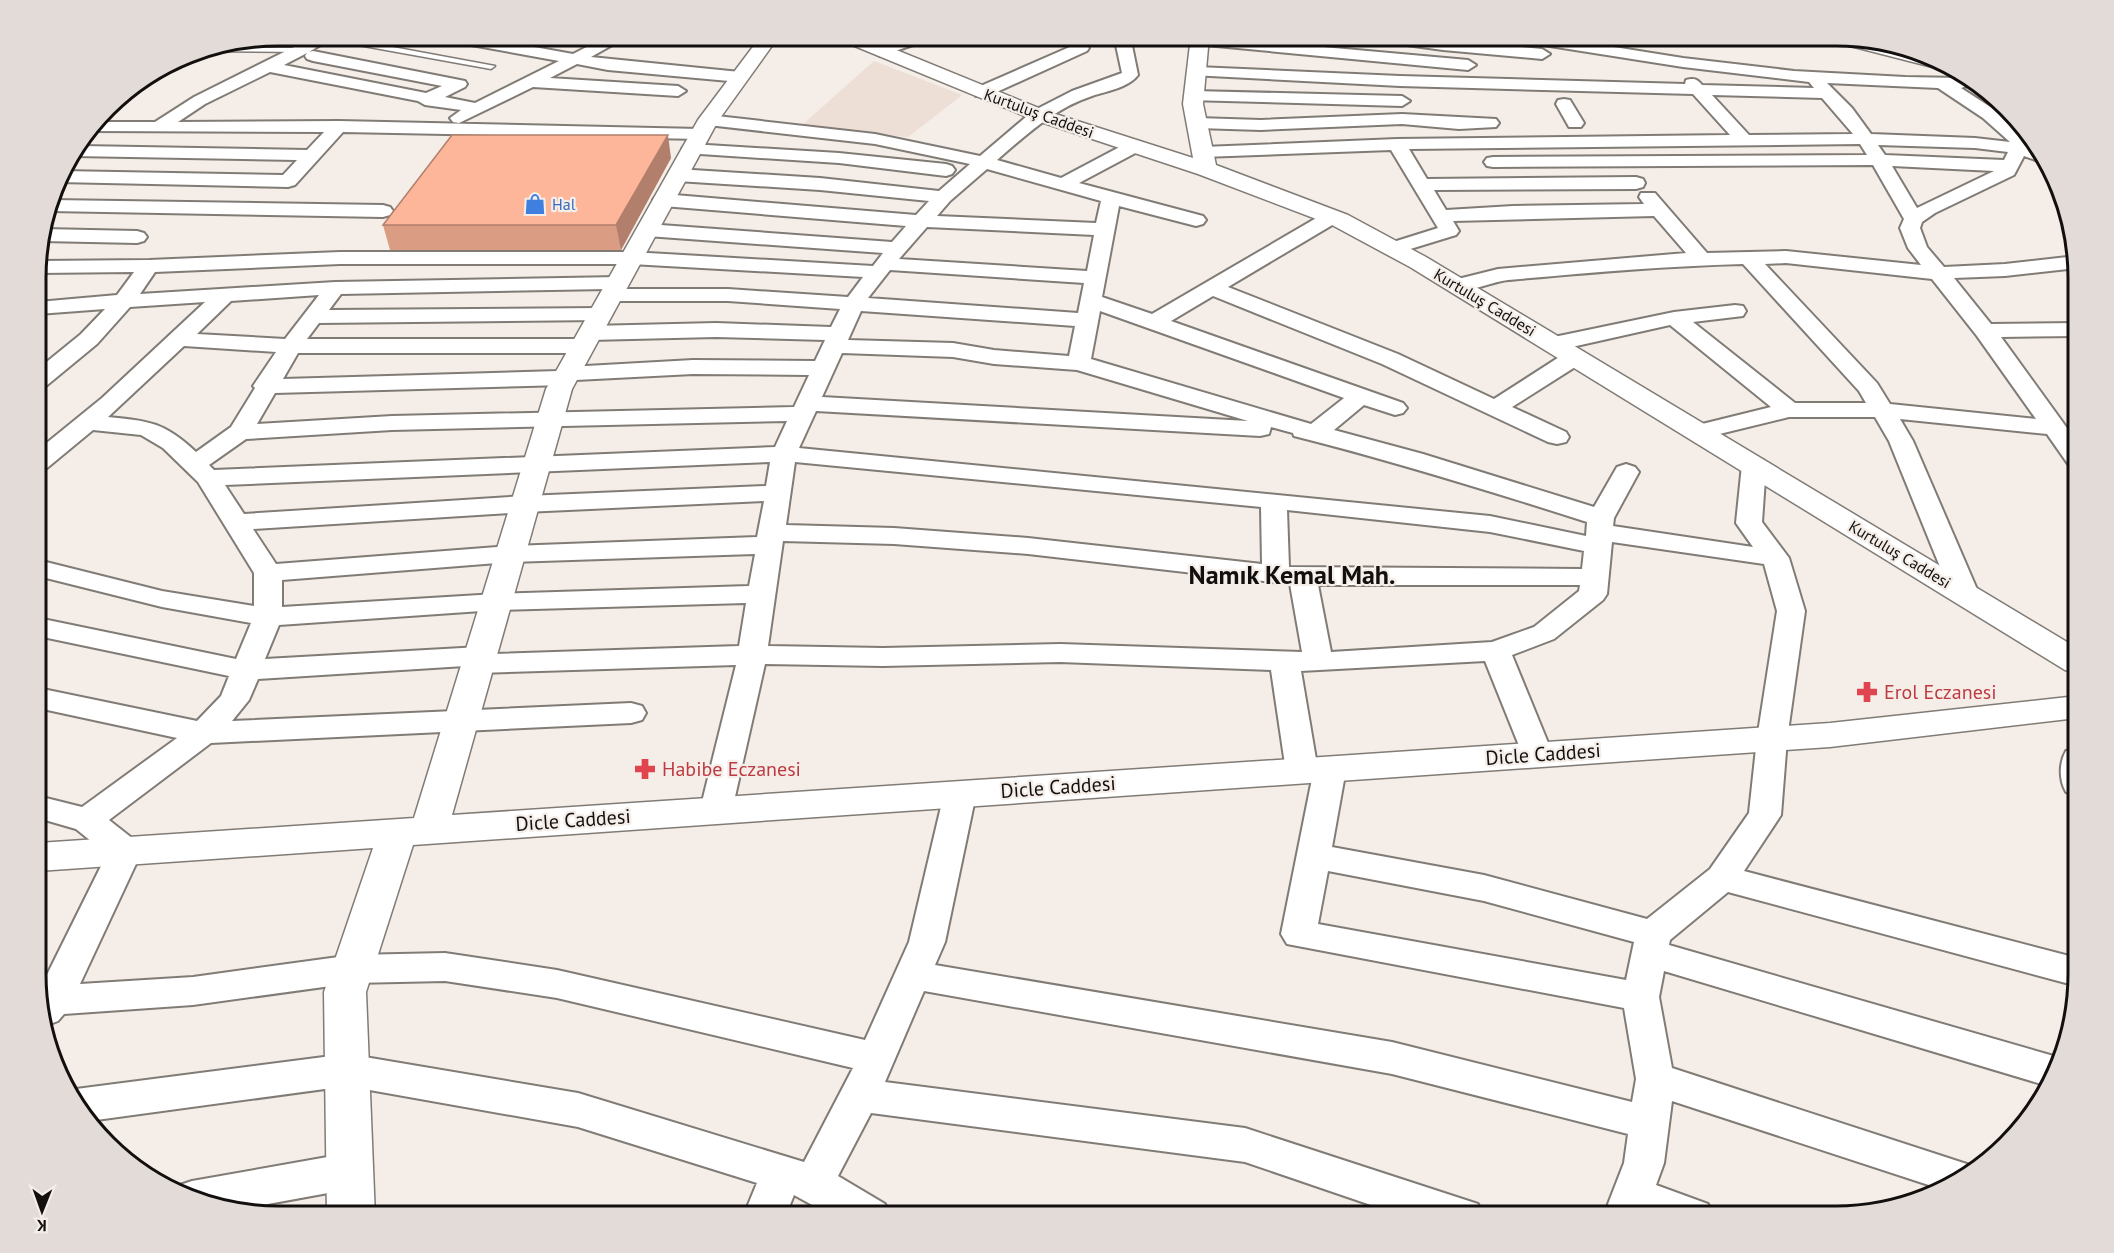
<svg xmlns="http://www.w3.org/2000/svg" width="2114" height="1253" font-family="'PT Sans',sans-serif">
	<style>
		.built { fill: #eddfd5 }
		.lines { fill: none; stroke-linecap: round; stroke-linejoin: round }
		.lane-casing { stroke: #817b76; stroke-width: 3 }
		.street-casing { stroke: #817b76; stroke-width: 4 }
		.secondary-casing { stroke: #817b76; stroke-width: 3 }
		.lane { fill: #fff; fill-rule: evenodd }
		.street { fill: #fff; fill-rule: evenodd }
		.secondary { fill: #fff; fill-rule: evenodd }
		.wall { fill: #da9d84 }
		.shaded-wall { fill: #b17f6b }
		.building { fill: #fdb699; stroke: #b17f6b; stroke-width: 1.5 }
		.labels { text-anchor: middle; stroke-width: 4.5; stroke-linejoin: round; paint-order: stroke }
		.far-street-label { font-size: 16px; fill: #120f0e; stroke: #f4ede8 }
		.far-shop-label { font-size: 16px; fill: #366cbe; stroke: #f4ede8; text-anchor: start }
		.health-label { font-size: 20px; fill: #be3a42; stroke: #f4ede8; text-anchor: start }
		.street-label { font-size: 20px; fill: #120f0e; stroke: #f4ede8 }
		.district-label { font-size: 26px; font-weight: bold; fill: #120f0e; stroke: #f4ede8 }
		.rim { fill: none; stroke: #120f0e; stroke-width: 3 }
	</style>
	<rect width="100%" height="100%" fill="#f4ede8"/>
	<path class="built" d="M 874,61 L 962,95 L 908,137 L 800,127 Z"/>
	<g class="lines">
		<defs>
			<g id="lane">
				<path d="M 322,36 L 333,36 L 495,66 L 491,69 L 325,39 Z"/>
				<path d="M 220,48 L 301,48 L 305,50 L 301,52 L 203,51 Z"/>
			</g>
			<g id="street">
				<path d="M 316,36 L 335,36 L 309,52 L 313,51 L 465,81 L 467,84 L 465,87 L 445,97 L 475,103 L 559,61 L 449,41 L 441,36 L 474,36 L 573,54 L 608,36 L 628,36 L 591,57 L 740,72 L 748,77 L 740,82 L 608,70 L 577,64 L 550,78 L 678,86 L 686,91 L 678,96 L 533,87 L 459,123 L 453,122 L 450,118 L 461,110 L 425,105 L 418,101 L 270,72 L 205,104 L 178,122 L 339,121 L 700,129 L 706,130 L 709,134 L 706,138 L 700,139 L 343,132 L 295,185 L 288,187 L 58,182 L 61,171 L 283,175 L 297,160 L 73,156 L 81,146 L 307,150 L 324,132 L 92,131 L 99,122 L 155,122 L 194,97 ZM 307,53 L 305,56 L 307,59 L 313,61 L 442,86 L 426,93 L 284,65 Z"/>
				<path d="M 910,36 L 934,36 L 931,39 L 880,56 L 872,51 L 874,48 Z"/>
				<path d="M 1065,36 L 1081,36 L 1089,48 L 1087,51 L 988,96 L 976,96 L 974,92 L 976,88 L 1072,46 Z"/>
				<path d="M 1114,36 L 1130,36 L 1138,75 C 1128,88 1107,91 1092,96 C 1055,108 1027,134 997,160 L 1061,178 L 1129,142 L 1141,142 L 1144,146 L 1141,150 L 1079,183 L 1203,216 L 1206,220 L 1203,224 L 1196,226 L 1119,206 L 1102,297 L 1152,314 L 1325,213 L 1339,213 L 1342,217 L 1339,221 L 1228,287 L 1398,354 L 1494,399 L 1567,352 L 1575,350 L 1583,352 L 1586,357 L 1583,362 L 1512,407 L 1566,432 L 1569,437 L 1566,442 L 1557,444 L 1548,442 L 1382,364 L 1213,296 L 1171,321 L 1403,403 L 1407,408 L 1403,413 L 1395,415 L 1364,405 L 1334,430 L 1423,454 L 1594,507 L 1617,467 L 1626,464 L 1635,467 L 1639,472 L 1614,518 L 1613,526 L 1753,547 L 1736,523 L 1742,465 L 1745,460 L 1754,458 L 1763,460 L 1766,465 L 1762,522 L 1789,558 L 1805,611 L 1787,739 L 1781,815 L 1744,871 L 2077,958 L 2077,986 L 1728,892 L 1670,940 L 1669,945 L 2057,1057 L 2048,1086 L 1664,971 L 1659,997 L 1672,1068 L 1979,1168 L 1957,1184 L 1941,1189 L 1672,1101 L 1664,1163 L 1656,1185 L 1708,1204 L 1714,1217 L 1603,1217 L 1624,1163 L 1628,1134 L 1392,1074 L 924,991 L 885,1082 L 1245,1128 L 1478,1204 L 1484,1217 L 1406,1217 L 1245,1162 L 871,1113 L 838,1176 L 885,1204 L 891,1217 L 834,1217 L 794,1195 L 785,1217 L 743,1217 L 757,1183 L 578,1127 L 347,1086 L 89,1121 L 77,1109 L 70,1091 L 76,1089 L 347,1054 L 578,1093 L 804,1162 L 853,1068 L 557,998 L 445,981 L 353,983 L 193,1005 L 64,1014 L 58,1021 L 45,1026 L 38,1006 L 38,993 L 107,854 L 76,829 L 38,818 L 38,796 L 82,807 L 177,738 L 38,708 L 38,688 L 197,721 L 221,696 L 229,676 L 38,636 L 38,618 L 236,659 L 251,623 L 162,607 L 38,576 L 38,560 L 162,591 L 254,606 L 254,573 L 198,482 L 163,448 L 141,435 L 93,430 L 47,468 L 38,470 L 38,450 L 102,398 L 205,302 L 130,307 L 97,344 L 46,386 L 38,388 L 38,369 L 81,334 L 105,309 L 38,314 L 38,302 L 117,295 L 134,272 L 38,273 L 38,261 L 149,260 L 340,252 L 631,252 L 873,266 L 883,253 L 647,236 L 640,234 L 637,230 L 640,226 L 647,224 L 892,242 L 906,226 L 663,206 L 656,204 L 653,200 L 656,196 L 663,194 L 916,215 L 929,201 L 820,190 L 677,181 L 670,179 L 668,175 L 670,171 L 677,169 L 820,178 L 939,191 L 970,164 L 875,144 L 708,125 L 702,124 L 699,120 L 702,116 L 708,115 L 875,134 L 980,156 L 1033,111 L 1072,91 L 1122,73 ZM 987,169 L 1101,201 L 1096,223 L 937,216 L 950,201 ZM 927,227 L 1094,235 L 1087,271 L 899,259 ZM 340,264 L 631,264 L 863,277 L 848,297 L 728,289 L 620,289 L 625,287 L 628,283 L 625,279 L 618,277 L 335,282 L 140,294 L 155,272 ZM 890,270 L 1084,283 L 1078,313 L 868,298 ZM 608,289 L 600,295 L 604,299 L 611,301 L 728,301 L 840,309 L 831,327 L 716,323 L 590,326 L 582,328 L 579,333 L 582,338 L 590,340 L 716,337 L 825,340 L 815,361 L 693,360 L 568,367 L 558,371 L 283,379 L 298,353 L 583,353 L 591,351 L 594,346 L 591,341 L 583,339 L 307,339 L 319,323 L 601,320 L 609,319 L 612,314 L 609,309 L 601,308 L 329,310 L 341,294 ZM 319,295 L 285,339 L 197,334 L 231,301 ZM 861,311 L 1075,326 L 1069,356 L 994,350 L 953,343 L 848,340 ZM 1100,311 L 1344,398 L 1311,424 L 1091,359 ZM 184,346 L 276,352 L 253,386 L 255,388 L 231,427 L 196,452 C 164,422 149,421 108,417 ZM 842,353 L 953,357 L 994,364 L 1077,370 L 1248,421 L 822,397 ZM 693,374 L 809,375 L 794,407 L 392,416 L 257,424 L 275,393 L 566,385 L 576,380 ZM 816,411 L 1260,436 L 1269,434 L 1271,427 L 1293,433 L 1294,436 C 1393,461 1490,491 1587,522 L 1586,536 L 1490,516 L 799,448 ZM 787,421 L 775,447 L 214,470 L 209,465 L 246,439 L 392,430 ZM 770,462 L 766,486 L 525,496 L 244,514 L 225,485 ZM 795,462 L 1261,507 L 1262,564 L 1028,538 L 894,528 L 786,525 ZM 764,501 L 757,537 L 511,546 L 276,564 L 253,529 L 525,512 ZM 1287,510 L 1490,532 L 1584,551 L 1582,569 L 1289,567 ZM 783,541 L 894,544 L 1028,554 L 1290,584 L 1302,652 L 1060,644 L 883,648 L 768,646 ZM 1612,542 L 1764,564 L 1777,611 L 1757,739 L 1749,813 L 1710,869 L 1647,919 L 1484,875 L 1332,847 L 1346,769 L 1341,761 L 1330,758 L 1319,761 L 1317,765 L 1301,671 L 1485,661 L 1526,763 L 1537,766 L 1548,763 L 1553,755 L 1512,655 L 1554,639 L 1603,600 L 1607,594 ZM 755,554 L 749,586 L 496,594 L 282,607 L 282,580 L 511,562 ZM 1318,585 L 1580,585 L 1579,591 L 1534,627 L 1492,642 L 1331,652 ZM 746,603 L 739,646 L 493,654 L 490,650 L 480,647 L 265,659 L 279,625 L 496,610 ZM 1060,662 L 1271,670 L 1286,771 L 1291,779 L 1302,782 L 1312,779 L 1281,934 L 1287,944 L 1624,1008 L 1636,1079 L 1632,1102 L 1392,1042 L 935,965 L 945,942 L 976,794 L 971,786 L 960,783 L 949,786 L 944,794 L 909,942 L 865,1040 L 557,970 L 445,953 L 353,955 L 193,977 L 80,984 L 142,851 L 137,842 L 109,820 L 211,743 L 631,723 L 642,720 L 646,713 L 642,706 L 631,703 L 232,721 L 249,700 L 258,679 L 465,666 L 468,671 L 478,673 L 736,665 L 700,810 L 704,818 L 716,821 L 728,818 L 732,810 L 765,664 L 883,666 ZM 1328,871 L 1484,901 L 1634,942 L 1626,980 L 1318,924 Z"/>
				<path d="M 1200,36 L 1468,60 L 1476,65 L 1468,70 L 1195,44 L 1192,41 L 1195,38 Z"/>
				<path d="M 1370,36 L 1412,36 L 1542,49 L 1550,54 L 1542,59 L 1443,50 L 1378,41 Z"/>
				<path d="M 1510,36 L 1545,36 L 1683,58 L 1794,71 L 1905,77 L 1961,78 L 1969,83 L 1967,86 L 1961,88 L 1995,110 L 2027,138 L 2030,142 L 2028,145 L 2041,151 L 2047,164 L 2024,156 L 2014,175 L 1935,213 L 1922,222 L 1920,228 L 1927,247 L 1944,267 L 2005,264 L 2076,256 L 2077,268 L 2005,276 L 1954,278 L 1991,324 L 2077,323 L 2077,336 L 2001,337 L 2077,442 L 2077,466 L 2068,464 L 2047,434 L 1900,419 L 1913,441 L 1979,594 L 1975,600 L 1965,602 L 1955,600 L 1951,594 L 1889,441 L 1875,417 L 1789,417 L 1699,439 L 1690,437 L 1687,432 L 1690,427 L 1771,407 L 1670,325 L 1554,351 L 1546,349 L 1543,344 L 1546,339 L 1554,337 L 1674,312 L 1735,305 L 1743,306 L 1746,311 L 1743,316 L 1693,322 L 1795,403 L 1866,403 L 1859,391 L 1743,264 C 1665,266 1587,273 1508,280 C 1490,282 1468,294 1450,289 L 1447,285 L 1450,281 L 1498,269 L 1686,253 L 1654,216 L 1453,221 L 1459,231 L 1456,235 L 1394,254 L 1387,252 L 1384,248 L 1387,244 L 1438,228 L 1391,150 L 1203,157 L 1197,156 L 1194,152 L 1197,148 L 1203,147 L 1397,139 L 1730,135 L 1693,94 L 1400,86 L 1191,75 L 1189,72 L 1197,67 L 1400,76 L 1685,84 L 1686,80 C 1694,78 1697,79 1702,85 L 1814,88 L 1809,82 L 1683,67 L 1518,41 ZM 1827,83 L 1938,88 L 1983,118 L 2010,142 L 1975,138 L 1871,134 L 1852,108 ZM 1712,95 L 1822,98 L 1853,134 L 1749,135 ZM 1860,144 L 1867,155 L 1493,157 L 1487,158 L 1484,162 L 1487,166 L 1493,167 L 1873,165 L 1904,219 L 1900,228 L 1908,248 L 1921,265 L 1786,251 L 1707,253 L 1655,193 L 1641,193 L 1639,197 L 1644,204 L 1513,206 L 1446,210 L 1434,190 L 1636,189 L 1643,187 L 1645,183 L 1643,179 L 1636,177 L 1427,179 L 1409,149 ZM 1878,145 L 1975,148 L 2008,152 L 2004,160 L 1885,155 ZM 1892,166 L 1994,171 L 1917,208 ZM 1786,263 L 1932,279 L 1977,336 L 2036,419 L 1890,404 L 1877,383 L 1765,264 Z"/>
				<path d="M 1194,91 L 1402,96 L 1410,101 L 1402,106 L 1188,100 L 1186,96 L 1188,92 Z"/>
				<path d="M 1564,99 L 1570,100 L 1584,123 L 1581,127 L 1569,127 L 1556,104 L 1558,100 Z"/>
				<path d="M 1402,114 L 1496,119 L 1499,123 L 1496,127 L 1459,129 L 1402,124 L 1261,130 L 1197,128 L 1191,127 L 1188,123 L 1191,119 L 1197,118 L 1261,120 Z"/>
				<path d="M 691,144 L 839,153 L 946,164 L 952,166 L 955,170 L 952,174 L 946,176 L 839,163 L 685,153 L 682,149 L 685,145 Z"/>
				<path d="M 52,200 L 383,205 L 390,207 L 393,211 L 390,215 L 383,217 L 49,211 Z"/>
				<path d="M 44,229 L 137,231 L 144,233 L 147,237 L 144,241 L 137,243 L 42,241 L 40,240 Z"/>
				<path d="M 2077,748 L 2077,795 L 2066,792 C 2059,780 2059,763 2066,751 Z"/>
				<path d="M 350,1153 L 364,1158 L 370,1171 L 364,1184 L 350,1189 L 230,1211 L 215,1209 L 175,1192 L 177,1186 L 192,1181 Z"/>
			</g>
			<g id="secondary">
				<path d="M 761,36 L 779,36 L 718,121 L 572,389 L 452,815 L 1830,723 L 2077,696 L 2077,718 L 1830,747 L 413,845 L 366,992 L 375,1217 L 327,1217 L 324,992 L 373,848 L 38,871 L 38,843 L 414,818 L 546,389 L 698,120 Z"/>
				<path d="M 837,36 L 862,36 L 1046,111 L 1193,158 L 1183,104 L 1191,36 L 1209,36 L 1203,104 L 1216,165 L 1348,215 L 1426,257 L 2077,648 L 2077,673 L 2065,670 L 1410,267 L 1332,225 L 1198,174 L 1032,119 L 840,40 Z"/>
				<path d="M 1824,36 C 1870,36 1913,50 1955,68 L 1948,71 L 1827,40 Z"/>
			</g>
		</defs>
		<use href="#lane" class="lane-casing"/>
		<use href="#street" class="street-casing"/>
		<use href="#secondary" class="secondary-casing"/>
		<use href="#lane" class="lane"/>
		<use href="#street" class="street"/>
		<use href="#secondary" class="secondary"/>
	</g>
	<path class="wall" d="M 671,158 L 621,250 L 390,250 L 383,225 Z"/>
	<path class="shaded-wall" d="M 668,135 L 671,158 L 621,250 L 616,225 Z"/>
	<path class="building" d="M 452,135 L 668,135 L 616,225 L 383,225 Z"/>
	<defs>
		<symbol id="shop-bare" viewBox="-9 -9 18 18"><path d="M-5-2.5h2.3a2.7 3.5 0 0 1 5.4 0H5L5.5 6h-11ZM-1.5-2.5h3a1.5 2.3 0 0 0-3 0Z" fill="#3f7fe0" stroke="#f4ede8" stroke-width="2.5" paint-order="stroke"/></symbol>
		<symbol id="pharmacy-bare" viewBox="-9 -9 18 18"><path d="M-2-6h4v4h4v4h-4v4h-4v-4h-4v-4h4Z" fill="#e0444e" stroke="#f4ede8" stroke-width="2.5" paint-order="stroke"/></symbol>
	</defs>
	<g fill-rule="evenodd">
		<use href="#shop-bare" x="520" y="189" width="30" height="30"/>
		<use href="#pharmacy-bare" x="1852" y="677" width="30" height="30"/>
		<use href="#pharmacy-bare" x="630" y="754" width="30" height="30"/>
	</g>
	<g class="labels">
		<g class="far-street-label">
			<text transform="translate(1039 113) rotate(20)" y="6">Kurtuluş Caddesi</text>
			<text transform="translate(1485 302) rotate(31)" y="6">Kurtuluş Caddesi</text>
			<text transform="translate(1900 554) rotate(31)" y="6">Kurtuluş Caddesi</text>
		</g>
		<g class="far-shop-label">
			<text x="552" y="210">Hal</text>
		</g>
		<g class="health-label">
			<text x="1884" y="699">Erol Eczanesi</text>
			<text x="662" y="776">Habibe Eczanesi</text>
		</g>
		<g class="street-label">
			<text transform="translate(1543 754) rotate(-4)" y="7">Dicle Caddesi</text>
			<text transform="translate(1058 787) rotate(-4)" y="7">Dicle Caddesi</text>
			<text transform="translate(573 820) rotate(-4)" y="7">Dicle Caddesi</text>
		</g>
		<g class="district-label">
			<text x="1292" y="584">Namık Kemal Mah.</text>
		</g>
	</g>
	<path d="M0 0H2114V1253H0ZM278 46H1836A232 232 0 0 1 2068 278V974A232 232 0 0 1 1836 1206H278A232 232 0 0 1 46 974V278A232 232 0 0 1 278 46Z" fill="#e2dbd7" fill-rule="evenodd"/>
	<path class="rim" d="M278 46H1836A232 232 0 0 1 2068 278V974A232 232 0 0 1 1836 1206H278A232 232 0 0 1 46 974V278A232 232 0 0 1 278 46Z"/>
	<g transform="translate(42 1211) rotate(181)" stroke="#f4ede8" stroke-width="4.5" paint-order="stroke">
	<path d="M0-4.5L10 22L0 15L-10 22Z" fill="#120f0e"/>
	<text y="-9" font-size="16" font-weight="bold" text-anchor="middle" fill="#120f0e">K</text>
	</g>
</svg>
